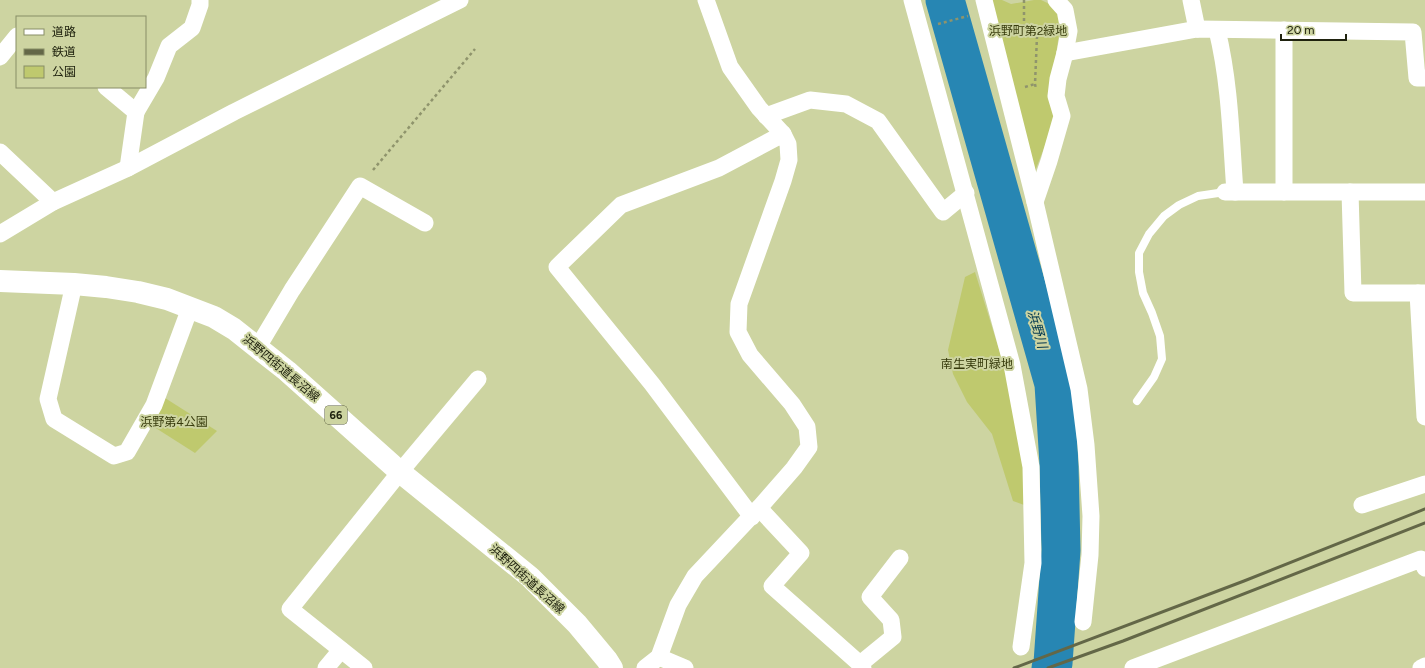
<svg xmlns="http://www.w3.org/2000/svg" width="1425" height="668" font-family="Figtree,'Noto Sans JP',sans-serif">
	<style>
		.green { fill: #bfc96e }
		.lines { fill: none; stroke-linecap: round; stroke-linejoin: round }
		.river { stroke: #2786b3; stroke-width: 39 }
		.path { stroke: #8f946c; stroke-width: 2.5; stroke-dasharray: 3 3; stroke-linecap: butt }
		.lane { stroke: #fff; stroke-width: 8 }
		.street { stroke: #fff; stroke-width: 17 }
		.primary { stroke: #fff; stroke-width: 22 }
		.rail { stroke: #636747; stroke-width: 3 }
		.labels { text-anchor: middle; stroke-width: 4; stroke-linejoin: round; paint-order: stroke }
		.shield { fill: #cdd4a1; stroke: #54583b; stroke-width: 1 }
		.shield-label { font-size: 11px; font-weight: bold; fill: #20230f }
		.park-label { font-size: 12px; fill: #373b0c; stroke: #cdd4a1 }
		.street-label { font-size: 12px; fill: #20230f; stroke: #cdd4a1 }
		.water-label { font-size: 13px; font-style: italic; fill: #00364e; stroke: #cdd4a1 }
	</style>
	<rect width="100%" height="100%" fill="#cdd4a1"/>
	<g class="green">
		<path d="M 989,0 L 1002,0 L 1011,4 L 1034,0 L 1041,0 L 1058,8 L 1061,20 L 1050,96 L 1057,115 L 1035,171 Z"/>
		<path d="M 975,272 L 1010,385 L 1025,472 L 1024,505 L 1013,501 L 992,434 L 967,402 L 953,374 L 948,350 L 965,277 Z"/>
		<path d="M 165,398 L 217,431 L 195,453 L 151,425 Z"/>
	</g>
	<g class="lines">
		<path class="river" d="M 945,0 L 1054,384 L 1059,464 L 1061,550 L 1053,663 L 1051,668"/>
		<g class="path">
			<path d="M 1024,0 L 1024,25 L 1037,36 L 1035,84 L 1036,89"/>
			<path d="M 938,24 L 968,16"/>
			<path d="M 1025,87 L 1035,84"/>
			<path d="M 373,170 L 475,49"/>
		</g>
		<path class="lane" d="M 1137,401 L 1154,377 L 1162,359 L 1160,336 L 1152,313 L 1143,293 L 1139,272 L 1139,253 L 1149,234 L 1164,216 L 1179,205 L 1198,196 L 1225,192"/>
		<g class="street">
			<path d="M 912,0 L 1012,365 L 1031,467 L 1033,563 L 1021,647"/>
			<path d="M 984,0 L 1035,202 L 1079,389 L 1086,445 L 1091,516 L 1090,555 L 1083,622"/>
			<path d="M 1191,0 L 1197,29"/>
			<path d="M 1217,30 C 1230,83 1231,138 1235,192"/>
			<path d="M 1065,53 L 1197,29 L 1413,32 L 1417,78 L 1425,78"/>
			<path d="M 0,57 L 17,36"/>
			<path d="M 106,87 L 136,112 L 128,168"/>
			<path d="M 136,112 L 156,78 L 169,46 L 192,28 L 200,5 L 200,0"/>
			<path d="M 766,116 L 810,100 L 846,104 L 878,121 L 943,212 L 966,193"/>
			<path d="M 0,152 L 53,202"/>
			<path d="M 1225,192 L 1425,192"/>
			<path d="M 1284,192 L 1284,30"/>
			<path d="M 1350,192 L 1353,293 L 1425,293"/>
			<path d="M 1035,202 L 1049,161 L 1062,116 L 1056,96 L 1058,79 L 1065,53 L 1069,31 L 1065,10 L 1056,0"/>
			<path d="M 0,234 L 53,202 L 128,168 L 234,112 L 460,0"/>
			<path d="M 74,284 L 48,399 L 54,419 L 114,456 L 127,452 L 154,405 L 190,308"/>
			<path d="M 1418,293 L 1425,417"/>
			<path d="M 258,347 L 292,290 L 360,186 L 425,223"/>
			<path d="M 1362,505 L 1425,484"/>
			<path d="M 759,508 L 801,553 L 772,586 L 860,664 L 863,668"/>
			<path d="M 752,517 L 652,384 L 557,267 L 621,205 L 719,168 L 783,134"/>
			<path d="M 659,657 L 685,668"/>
			<path d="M 860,664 L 893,637 L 891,620 L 870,597 L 900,558"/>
			<path d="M 326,668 L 341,650"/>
			<path d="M 364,668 L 290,609 L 400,472 L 478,379"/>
			<path d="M 645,668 L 659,657 L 678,605 L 695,576 L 759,508 L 794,468 L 809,447 L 807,427 L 792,404 L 750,355 L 738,332 L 739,304 L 783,181 L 789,160 L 788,144 L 783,134 L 759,108 L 730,67 L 706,0"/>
			<path d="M 1133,668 L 1421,559 L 1425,568"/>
			<path d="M 1421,668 L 1425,666"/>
		</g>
		<path class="primary" d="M 0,281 L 74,284 L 106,287 L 138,292 L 167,299 L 214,317 L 234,329 L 287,371 L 400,472 L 530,577 L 577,624 L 607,660 L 612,668"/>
		<g class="rail">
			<path d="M 1014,668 L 1244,581 L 1425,509"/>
			<path d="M 1048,668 L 1123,641 L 1425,523"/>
		</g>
	</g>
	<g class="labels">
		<rect class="shield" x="325" y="406" width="22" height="18" rx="3"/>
		<g class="shield-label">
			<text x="336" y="419">66</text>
		</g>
		<g class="park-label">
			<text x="1028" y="35">浜野町第2緑地</text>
			<text x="977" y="368">南生実町緑地</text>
			<text x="174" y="426">浜野第4公園</text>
		</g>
		<g class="street-label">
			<text transform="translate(281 368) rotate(40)" y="4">浜野四街道長沼線</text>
			<text transform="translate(527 579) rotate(42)" y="4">浜野四街道長沼線</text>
		</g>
		<g class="water-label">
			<text transform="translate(1038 329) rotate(74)" y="5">浜野川</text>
		</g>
	</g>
	<rect x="16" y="16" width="130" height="72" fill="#cdd4a1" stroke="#888d67"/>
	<rect x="24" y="29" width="20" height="6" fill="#ffffff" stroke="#888d67"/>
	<text x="52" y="36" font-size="12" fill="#20230f">道路</text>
	<rect x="24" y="49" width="20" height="6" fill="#636747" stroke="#888d67"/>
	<text x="52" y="56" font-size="12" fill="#20230f">鉄道</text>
	<rect x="24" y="66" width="20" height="12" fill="#bfc96e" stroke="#888d67"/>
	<text x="52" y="76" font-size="12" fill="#20230f">公園</text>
	<path d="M1281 34v6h65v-6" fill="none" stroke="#20230f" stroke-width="2"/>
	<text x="1287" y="34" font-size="12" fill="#20230f" stroke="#cdd4a1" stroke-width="3" paint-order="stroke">20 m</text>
</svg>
